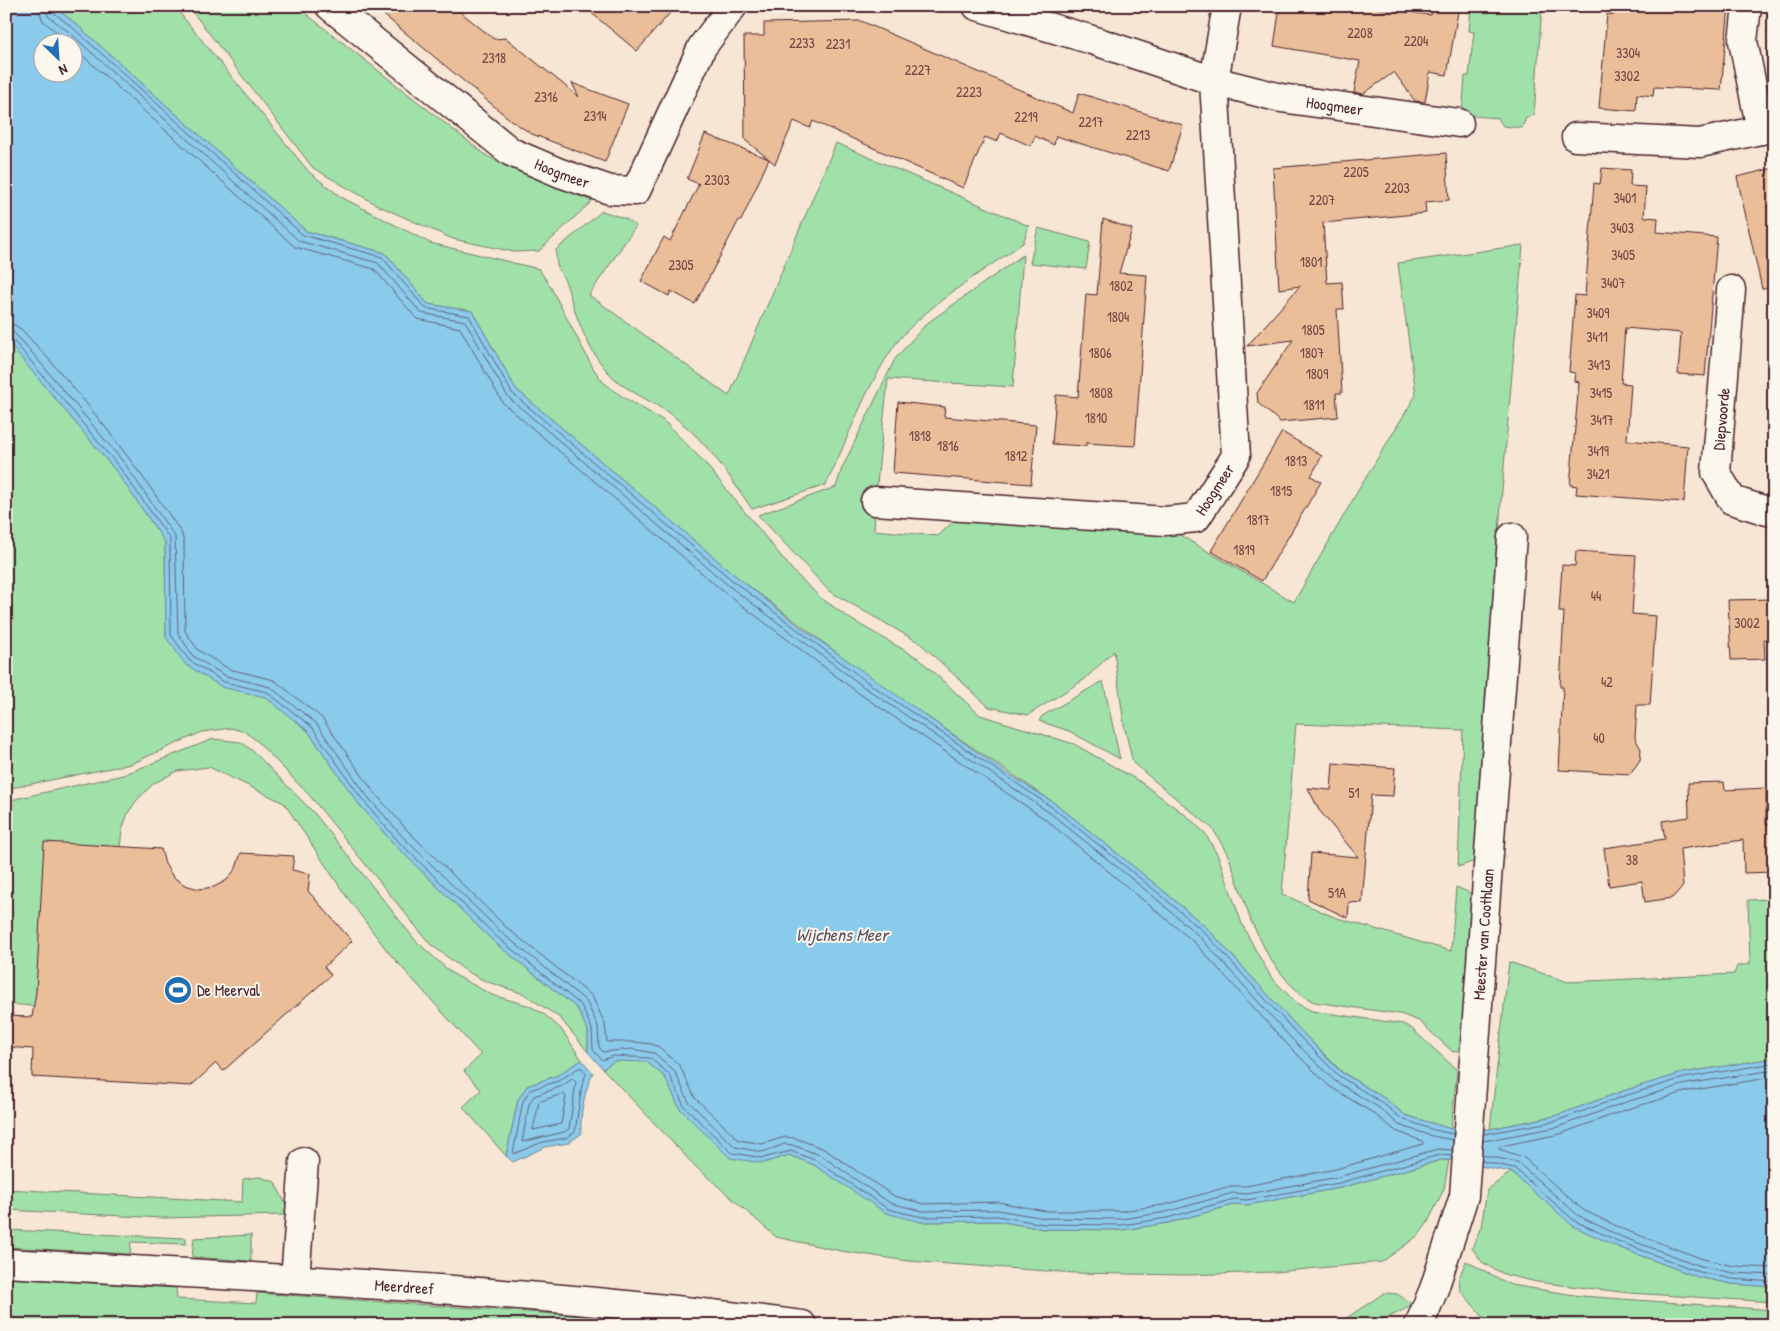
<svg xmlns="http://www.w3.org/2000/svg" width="1780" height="1331" font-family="'Patrick Hand',sans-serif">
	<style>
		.green { fill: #a0e0a9; stroke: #75806a }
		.water { fill: #8acaeb; stroke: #70869e; fill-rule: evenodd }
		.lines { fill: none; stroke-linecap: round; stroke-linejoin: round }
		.shore { stroke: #646378; stroke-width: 1 }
		.building { fill: #eabe99; stroke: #4a1f2b }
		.minor-casing { stroke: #4a1f2b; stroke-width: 31 }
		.minor { stroke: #fbf7ec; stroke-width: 28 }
		.labels { text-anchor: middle; stroke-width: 4; stroke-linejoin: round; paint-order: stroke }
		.number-label { font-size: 14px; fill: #724746 }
		.street-label { font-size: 16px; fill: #4a1f2b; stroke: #fbf7ec }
		.poi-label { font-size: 16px; fill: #4a1f2b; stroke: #fbf7ec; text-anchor: start }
		.water-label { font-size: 18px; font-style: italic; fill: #5d5265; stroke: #fbf7ec }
	</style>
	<rect width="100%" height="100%" fill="#f6e6d3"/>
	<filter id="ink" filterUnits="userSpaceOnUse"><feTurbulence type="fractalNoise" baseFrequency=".02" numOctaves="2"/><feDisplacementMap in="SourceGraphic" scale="10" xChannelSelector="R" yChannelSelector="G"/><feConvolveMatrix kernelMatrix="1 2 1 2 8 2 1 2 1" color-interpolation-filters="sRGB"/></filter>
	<g filter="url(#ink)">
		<g class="green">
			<path d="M 53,6 L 174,6 L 309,172 L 341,197 L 430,243 L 539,269 L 550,286 L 593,368 L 603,382 L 623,397 L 664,421 L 704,462 L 794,572 L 821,598 L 852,620 L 918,658 L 980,715 L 1074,744 L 1139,781 L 1188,817 L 1205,833 L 1218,856 L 1242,924 L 1256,951 L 1271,977 L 1296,1003 L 1312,1011 L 1403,1024 L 1411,1028 L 1457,1070 L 1451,1129 L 1405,1115 L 1384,1098 L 1342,1072 L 1301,1031 L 1207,928 L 1160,888 L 1056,804 L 870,678 L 737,577 L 516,389 L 472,311 L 428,304 L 385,253 L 306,231 L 76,24 Z"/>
			<path d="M 188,6 L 296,6 L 487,156 L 513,169 L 592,201 L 539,251 L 514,252 L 453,239 L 379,206 L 313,168 Z"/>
			<path d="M 1471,6 L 1542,6 L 1534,115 L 1526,118 L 1522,128 L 1503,126 L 1498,118 L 1462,115 L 1465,76 L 1469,76 L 1474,32 L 1469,31 Z"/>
			<path d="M 836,143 L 1029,226 L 1023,243 C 985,270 922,308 895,345 C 865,387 848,439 826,485 L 752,509 C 730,477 708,443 677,419 C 661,406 641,398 624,386 C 593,365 578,324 568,289 C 563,272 555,272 556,250 L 602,211 L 626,219 L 636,226 L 589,295 L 729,396 Z"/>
			<path d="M 1038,228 L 1090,242 L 1086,269 L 1030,263 Z"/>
			<path d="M 1523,245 L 1501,502 L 1478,860 L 1458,867 L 1463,730 L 1296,724 L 1282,894 L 1334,917 L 1451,951 L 1456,887 L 1475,895 L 1465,1050 L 1453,1052 L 1419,1021 L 1400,1014 L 1314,1002 L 1303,996 L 1289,983 L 1270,959 L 1251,921 L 1229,857 L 1213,829 L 1133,763 L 1124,725 L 1114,651 L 1085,679 L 1028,715 L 989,707 L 920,643 L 829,591 L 758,515 L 836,487 L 842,468 L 895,359 L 926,324 L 1023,255 L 1013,387 L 888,379 C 883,429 876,480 874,530 L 938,536 L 957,518 L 1178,534 L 1294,602 L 1359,489 L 1416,395 L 1398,263 Z"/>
			<path d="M 6,340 L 116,471 L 165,542 L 166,637 L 222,687 L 265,696 L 308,731 L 358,803 L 394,844 L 494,942 L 577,1008 L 588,1030 L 588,1052 L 560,1018 L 524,994 L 485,981 L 466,971 L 430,944 L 310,796 L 257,741 L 245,732 L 231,728 L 202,732 L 131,764 L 6,789 Z"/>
			<path d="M 1103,681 L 1120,759 L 1069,731 L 1039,721 L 1042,716 Z"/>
			<path d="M 213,739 L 241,742 L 253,751 L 315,814 L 416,941 L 438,961 L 453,974 L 492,995 L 530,1006 L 544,1014 L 561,1029 L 582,1060 L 556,1076 L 527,1086 L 518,1100 L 506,1156 L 463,1107 L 481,1090 L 464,1071 L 481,1055 L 388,952 L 344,893 L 284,803 L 209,767 L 177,771 L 153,784 L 136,801 L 128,813 L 122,830 L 120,847 L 35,1006 L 6,1004 L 6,801 L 123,775 Z"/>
			<path d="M 1774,899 L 1774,1058 L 1683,1073 L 1623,1091 L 1555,1116 L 1490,1129 L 1509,962 L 1568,982 L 1734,974 L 1737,966 L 1750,964 L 1748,900 Z"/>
			<path d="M 632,1060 L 647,1062 L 665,1077 L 680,1109 L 763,1163 L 789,1155 L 814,1165 L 921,1222 L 997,1221 L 1044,1229 L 1122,1230 L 1168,1223 L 1236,1204 L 1247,1205 L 1340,1188 L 1441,1160 L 1449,1160 L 1444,1189 L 1427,1224 L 1419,1235 L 1382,1262 L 1275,1272 L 1185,1275 L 1075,1273 L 908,1261 L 841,1251 L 776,1237 L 696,1167 L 603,1069 L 614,1061 Z"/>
			<path d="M 1511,1172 L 1539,1195 L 1618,1247 L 1698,1277 L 1732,1284 L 1774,1287 L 1774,1302 L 1629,1293 L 1537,1282 L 1506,1275 L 1492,1268 L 1482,1262 L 1472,1248 L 1481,1227 L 1487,1190 Z"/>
			<path d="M 260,1177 L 275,1182 L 286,1205 L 285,1215 L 162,1218 L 6,1210 L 6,1189 L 242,1202 L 243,1179 Z"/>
			<path d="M 6,1230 L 186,1238 L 186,1244 L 131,1242 L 130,1254 L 6,1247 Z"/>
			<path d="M 251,1235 L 251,1261 L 192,1257 L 194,1238 Z"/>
			<path d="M 1466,1261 L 1511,1285 L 1581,1296 L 1774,1310 L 1774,1325 L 1490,1325 L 1460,1290 L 1459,1278 Z"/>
			<path d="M 6,1278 L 176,1288 L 177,1299 L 256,1303 L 257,1293 L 584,1316 L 664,1325 L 6,1325 Z"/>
			<path d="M 1384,1293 L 1397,1294 L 1412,1304 C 1390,1321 1363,1325 1336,1325 Z"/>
		</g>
		<g class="water">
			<path d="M 6,6 L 53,6 L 76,24 L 306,231 L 385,253 L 428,304 L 472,311 L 516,389 L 737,577 L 803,629 L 1004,771 L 1056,804 L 1160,888 L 1207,928 L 1301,1031 L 1341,1072 L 1384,1098 L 1405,1115 L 1451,1129 L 1490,1129 L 1555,1116 L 1623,1091 L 1683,1073 L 1774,1058 L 1774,1287 L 1732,1284 L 1698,1277 L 1618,1247 L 1573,1226 L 1511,1172 L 1449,1160 L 1441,1160 L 1340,1188 L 1247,1205 L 1236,1204 L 1168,1223 L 1122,1230 L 1044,1229 L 997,1221 L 921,1222 L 886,1213 L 814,1165 L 789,1155 L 763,1163 L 730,1158 L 680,1109 L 665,1077 L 647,1062 L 614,1061 L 603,1069 L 588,1052 L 588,1030 L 577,1008 L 494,942 L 394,844 L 358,803 L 308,731 L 265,697 L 222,687 L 185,664 L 166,637 L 165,542 L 116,471 L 6,340 ZM 42,42 L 72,42 L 72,72 L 42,72 Z"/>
			<path d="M 582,1060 L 593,1073 C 584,1092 580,1114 581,1134 L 568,1143 L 545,1147 L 513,1162 L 506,1156 L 518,1100 L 527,1086 L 556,1076 Z"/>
		</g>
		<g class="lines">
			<g class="shore">
				<path d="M 37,6 L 43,21 L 69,42"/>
				<path d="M 45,6 L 48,16 L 69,32 L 299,241 L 378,263 L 421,313 L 465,321 L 508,397 L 729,586 L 864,687 L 1050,813 L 1153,896 L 1199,936 L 1292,1039 L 1335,1081 L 1378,1107 L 1399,1125 L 1432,1136 L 1453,1140"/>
				<path d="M 51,6 L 53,12 L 73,28 L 303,235 L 382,257 L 425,308 L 469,316 L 512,393 L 733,581 L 867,682 L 1053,808 L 1157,892 L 1204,932 L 1297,1034 L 1339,1076 L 1381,1102 L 1402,1119 L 1434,1130 L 1453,1134"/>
				<path d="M 6,324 L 15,325 L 22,330 C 81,392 133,461 181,532 L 184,542 L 185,631 L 198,650 L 229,669 L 274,680 L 322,718 L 373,791 L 408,831 L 507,928 L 592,996 L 605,1024 L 607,1042 L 634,1042 L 652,1044 L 659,1047 L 680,1066 L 695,1098 L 739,1140 L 762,1144 L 785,1137 L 795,1138 L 824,1149 L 894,1196 L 924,1204 L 998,1202 L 1045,1211 L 1121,1211 L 1164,1205 L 1231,1186 L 1246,1186 L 1336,1169 L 1423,1144 L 1422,1141 L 1396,1131 L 1373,1113 L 1329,1086 L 1287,1044 L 1194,942 L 1045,819 L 860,694 L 724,592 L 503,403 L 460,328 L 417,319 L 374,269 L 295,247 L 72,46"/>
				<path d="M 6,331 L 14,333 L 23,342 L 125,464 L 175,537 L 178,633 L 193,656 L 226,676 L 270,687 L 316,723 L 367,796 L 402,836 L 502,933 L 586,1001 L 598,1026 L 599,1047 L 603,1052 L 632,1049 L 654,1053 L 674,1070 L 689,1102 L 735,1147 L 762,1152 L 785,1144 L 792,1145 L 820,1155 L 890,1203 L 922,1211 L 997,1210 L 1045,1218 L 1122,1219 L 1166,1212 L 1233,1193 L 1247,1194 L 1338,1177 L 1438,1149 L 1452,1150"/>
				<path d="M 6,337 L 11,338 L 18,346 L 120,468 L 170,539 L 171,635 L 189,660 L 224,682 L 267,692 L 312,727 L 362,799 L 398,841 L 498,938 L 581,1005 L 592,1029 L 593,1050 L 602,1060 L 614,1056 L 650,1058 L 669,1074 L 684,1106 L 732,1153 L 763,1158 L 791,1151 L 817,1161 L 888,1209 L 922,1217 L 997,1216 L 1044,1224 L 1122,1225 L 1167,1218 L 1234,1199 L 1247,1200 L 1339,1183 L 1439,1155 L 1452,1156"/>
				<path d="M 579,1068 L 582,1068 L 586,1074 L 582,1085 L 575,1132 L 566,1138 L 543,1142 L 513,1154 L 523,1101 L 530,1090 L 558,1081 Z"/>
				<path d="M 1774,1077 L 1688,1091 L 1628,1109 L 1560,1134 L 1501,1146 L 1499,1149 L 1523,1157 L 1583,1210 L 1625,1230 L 1703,1259 L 1734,1266 L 1774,1268"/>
				<path d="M 573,1079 L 576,1082 L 569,1129 L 564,1132 L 522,1142 L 529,1104 L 534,1096 L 560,1087 Z"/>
				<path d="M 563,1094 L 566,1096 L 561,1124 L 533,1130 L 539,1102 Z"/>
				<path d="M 1484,1134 L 1556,1121 L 1624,1096 L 1684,1078 L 1774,1063"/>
				<path d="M 1483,1141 L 1558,1127 L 1626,1102 L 1686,1084 L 1774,1070"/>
				<path d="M 1482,1155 L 1517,1162 L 1579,1216 L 1622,1237 L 1701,1266 L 1733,1273 L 1774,1275"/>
				<path d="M 1482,1161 L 1514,1168 L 1575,1221 L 1620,1242 L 1700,1272 L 1732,1279 L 1774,1282"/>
			</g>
		</g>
		<g class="building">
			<path d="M 373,6 L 453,6 L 494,39 L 506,38 L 579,97 L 572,83 L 628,104 L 605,162 L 532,134 L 512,121 Z"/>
			<path d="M 583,6 L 676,6 L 637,51 Z"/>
			<path d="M 1280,6 L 1375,6 L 1374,8 L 1431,15 L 1433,6 L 1459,6 L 1447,75 L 1430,72 L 1425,102 L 1415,101 L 1394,72 L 1363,94 L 1354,92 L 1360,61 L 1274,46 Z"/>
			<path d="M 1614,6 L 1729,6 L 1721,90 L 1654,87 L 1653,96 L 1637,94 L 1636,111 L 1599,108 L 1607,14 L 1614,15 Z"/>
			<path d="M 861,21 L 1073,113 L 1079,93 L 1183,125 L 1169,171 L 1056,136 L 1054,145 L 1035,136 L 1031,146 L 1001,133 L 997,142 L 985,137 L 963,188 L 813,121 L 810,128 L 794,121 L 775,164 L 745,140 L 744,36 L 764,36 L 764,23 Z"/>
			<path d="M 705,134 L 769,159 L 741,221 L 739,220 L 695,304 L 671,291 L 669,296 L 641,281 L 664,237 L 670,241 L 699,184 L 687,179 Z"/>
			<path d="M 1446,153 L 1449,200 L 1425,202 L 1426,213 L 1323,223 L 1327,283 L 1342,282 L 1344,309 L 1337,309 L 1342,393 L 1336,393 L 1338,417 L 1280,422 L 1258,403 L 1257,393 L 1293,340 L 1247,346 L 1300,286 L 1279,289 L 1273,168 Z"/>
			<path d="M 1602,168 L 1631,170 L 1630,186 L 1646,187 L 1644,217 L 1658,218 L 1657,232 L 1717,237 L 1705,376 L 1678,374 L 1681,333 L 1625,328 L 1621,383 L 1631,384 L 1627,440 L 1688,446 L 1684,502 L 1576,494 L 1577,486 L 1570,485 L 1579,382 L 1574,381 L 1575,373 L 1569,372 L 1575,295 L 1585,296 L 1594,183 L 1600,184 Z"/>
			<path d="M 1774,168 L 1774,288 L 1762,289 L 1737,177 Z"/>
			<path d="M 1103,219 L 1132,229 L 1119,273 L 1147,275 L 1135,446 L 1086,443 L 1086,446 L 1052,444 L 1056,395 L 1078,397 L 1086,294 L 1097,295 Z"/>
			<path d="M 898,402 L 945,407 L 944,417 L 1036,425 L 1031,484 L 893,473 Z"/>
			<path d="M 1282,432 L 1322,456 L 1311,476 L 1321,482 L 1262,581 L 1211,551 Z"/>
			<path d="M 1576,551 L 1636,555 L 1632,614 L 1656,616 L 1650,705 L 1637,705 L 1635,738 L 1641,749 L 1640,760 L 1630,774 L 1559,770 L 1563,687 L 1560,687 L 1564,612 L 1559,612 L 1562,565 L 1575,566 Z"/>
			<path d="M 1774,599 L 1774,639 L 1764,639 L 1765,659 L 1731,660 L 1728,600 Z"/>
			<path d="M 1333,763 L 1395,768 L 1393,796 L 1371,795 L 1362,903 L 1349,902 L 1348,918 L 1308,899 L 1311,853 L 1358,857 L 1319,810 L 1308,788 L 1331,790 Z"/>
			<path d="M 1724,782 L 1725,790 L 1766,788 L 1766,824 L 1774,824 L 1774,872 L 1744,873 L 1743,840 L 1680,849 L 1683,886 L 1672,898 L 1645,902 L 1642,881 L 1609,886 L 1604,848 L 1665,839 L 1662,821 L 1689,817 L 1688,783 Z"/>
			<path d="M 44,842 L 161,849 L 165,864 L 173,877 L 185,885 L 199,889 L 214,887 L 227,880 L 236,868 L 241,853 L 294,856 L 292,870 L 310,874 L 308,891 L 352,941 L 324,967 L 331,975 L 223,1071 L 216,1063 L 191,1086 L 32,1077 L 33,1049 L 6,1047 L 6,1016 L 32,1017 L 36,992 Z"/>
		</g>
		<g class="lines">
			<defs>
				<g id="minor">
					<path id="s1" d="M 330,6 L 511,152 L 560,173 L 610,190 L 636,191 L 702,47 L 733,6"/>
					<path id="s2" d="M 977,6 L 1089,39 L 1214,81 L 1281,98 L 1459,123"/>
					<path d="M 1747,6 L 1743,41 L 1761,130"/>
					<path d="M 1576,137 L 1700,143 L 1774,127"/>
					<path d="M 1731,290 L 1716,472 L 1732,500 L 1767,511 L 1774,510"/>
					<path id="s3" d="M 875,501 L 1165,521 L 1196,518 L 1236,456 L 1214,81 L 1227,6"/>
					<path id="s4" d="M 6,1263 C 272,1278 537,1290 802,1325"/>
					<path d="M 295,1279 L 304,1162"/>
					<path id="s5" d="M 1419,1325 L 1434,1289 L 1464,1196 L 1512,537"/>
				</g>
			</defs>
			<use href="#minor" class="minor-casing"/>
			<use href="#minor" class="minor"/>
		</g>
	</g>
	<defs>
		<symbol id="stadium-disc" viewBox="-11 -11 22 22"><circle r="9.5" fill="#1f6fb2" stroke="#fbf7ec"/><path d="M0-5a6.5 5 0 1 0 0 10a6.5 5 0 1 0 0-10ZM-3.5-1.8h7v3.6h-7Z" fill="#fff"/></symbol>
	</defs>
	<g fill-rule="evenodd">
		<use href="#stadium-disc" x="162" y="974" width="32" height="32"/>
	</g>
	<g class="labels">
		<g class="number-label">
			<text x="1360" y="38">2208</text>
			<text x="1416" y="46">2204</text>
			<text x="802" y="48">2233</text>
			<text x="838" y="49">2231</text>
			<text x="1628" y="58">3304</text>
			<text x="494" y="63">2318</text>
			<text x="918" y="75">2227</text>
			<text x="1627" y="81">3302</text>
			<text x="969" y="97">2223</text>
			<text x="546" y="102">2316</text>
			<text x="595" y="121">2314</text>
			<text x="1026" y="122">2219</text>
			<text x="1091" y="127">2217</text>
			<text x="1138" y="140">2213</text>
			<text x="1356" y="177">2205</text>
			<text x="717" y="185">2303</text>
			<text x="1397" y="193">2203</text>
			<text x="1625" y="203">3401</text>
			<text x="1322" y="205">2207</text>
			<text x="1622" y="233">3403</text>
			<text x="1623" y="260">3405</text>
			<text x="1311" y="267">1801</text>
			<text x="681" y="270">2305</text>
			<text x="1613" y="288">3407</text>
			<text x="1121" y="291">1802</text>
			<text x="1598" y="318">3409</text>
			<text x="1118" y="322">1804</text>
			<text x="1313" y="335">1805</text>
			<text x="1597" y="342">3411</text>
			<text x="1100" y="358">1806</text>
			<text x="1312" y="358">1807</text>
			<text x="1599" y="370">3413</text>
			<text x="1317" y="379">1809</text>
			<text x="1101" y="398">1808</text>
			<text x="1601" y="398">3415</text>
			<text x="1314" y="410">1811</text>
			<text x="1096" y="423">1810</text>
			<text x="1602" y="425">3417</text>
			<text x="920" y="441">1818</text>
			<text x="948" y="451">1816</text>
			<text x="1598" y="456">3419</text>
			<text x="1016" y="461">1812</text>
			<text x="1296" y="466">1813</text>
			<text x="1598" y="479">3421</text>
			<text x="1281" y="496">1815</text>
			<text x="1258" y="525">1817</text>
			<text x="1244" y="555">1819</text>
			<text x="1596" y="601">44</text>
			<text x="1747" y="628">3002</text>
			<text x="1607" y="687">42</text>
			<text x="1599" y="743">40</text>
			<text x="1354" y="798">51</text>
			<text x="1632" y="865">38</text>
			<text x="1337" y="898">51A</text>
		</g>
		<g class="street-label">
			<text dy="6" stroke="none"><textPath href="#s2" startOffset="372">Hoogmeer</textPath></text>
			<text dy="6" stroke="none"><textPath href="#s1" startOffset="288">Hoogmeer</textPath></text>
			<text transform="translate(1721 419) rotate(-85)" y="6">Diepvoorde</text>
			<text dy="6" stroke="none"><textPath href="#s3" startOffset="356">Hoogmeer</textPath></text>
			<text dy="6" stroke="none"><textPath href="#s5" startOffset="399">Meester van Coothlaan</textPath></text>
			<text dy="6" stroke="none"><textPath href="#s4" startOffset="399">Meerdreef</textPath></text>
		</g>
		<g class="poi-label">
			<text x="197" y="996">De Meerval</text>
		</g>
		<g class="water-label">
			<text x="842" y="941">Wijchens Meer</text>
		</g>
	</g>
	<rect width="1780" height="1331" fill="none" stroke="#fbf7ec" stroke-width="25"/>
	<rect x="12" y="12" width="1755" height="1306" fill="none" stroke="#4a1f2b" stroke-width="2" filter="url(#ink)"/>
	<g transform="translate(58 58) rotate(155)"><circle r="24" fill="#fbf7ec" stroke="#b4a19f"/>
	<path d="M0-4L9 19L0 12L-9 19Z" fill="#1f6fb2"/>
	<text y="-8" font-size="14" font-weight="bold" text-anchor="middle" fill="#4a1f2b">N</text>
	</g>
</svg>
